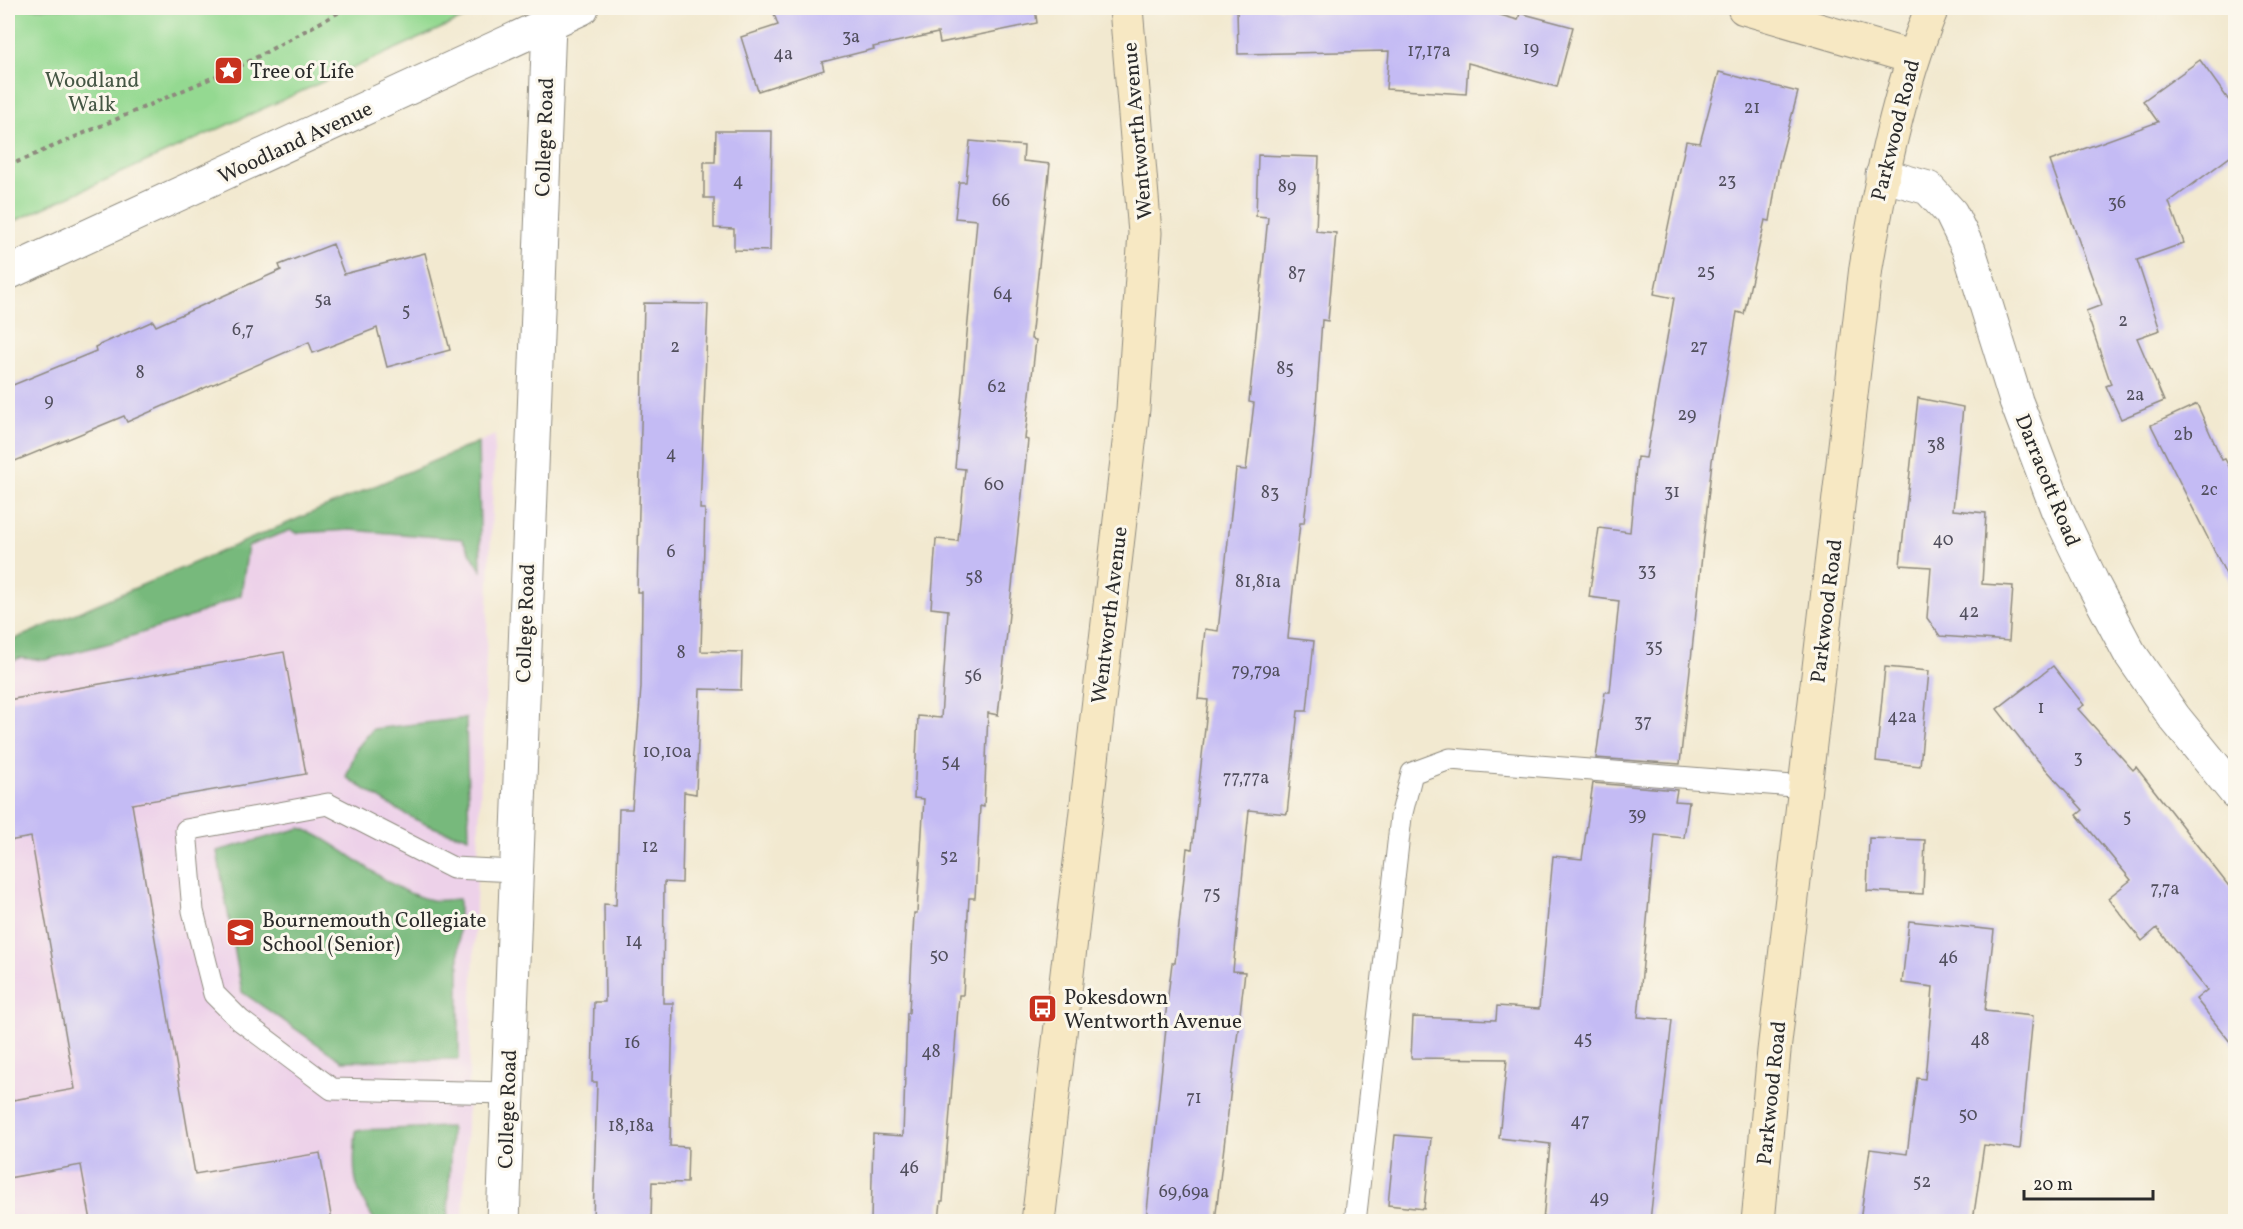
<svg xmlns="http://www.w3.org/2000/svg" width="2243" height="1229" font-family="Vollkorn,serif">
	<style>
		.built { fill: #edd1e9 }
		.green { fill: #94d991; stroke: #60825e; stroke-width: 1.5 }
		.forest { fill: #77b97b; stroke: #517253; stroke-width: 1.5 }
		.building { fill: #c4bbf4 }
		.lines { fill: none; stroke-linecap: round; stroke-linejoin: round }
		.lane-casing { stroke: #8e8a7e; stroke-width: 23 }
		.street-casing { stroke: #8e8a7e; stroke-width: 35 }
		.secondary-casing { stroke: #8e8a7e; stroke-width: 35 }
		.path { stroke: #8e8a7e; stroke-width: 4; stroke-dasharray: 4.5 4.5; stroke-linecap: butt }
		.lane { stroke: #fff; stroke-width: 21 }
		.street { stroke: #fff; stroke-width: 33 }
		.secondary { stroke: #f7e8c3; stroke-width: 33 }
		.labels { text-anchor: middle; stroke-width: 6; stroke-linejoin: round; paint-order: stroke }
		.number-label { font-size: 18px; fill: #514f5d }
		.poi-label { font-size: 21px; fill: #2b2b2b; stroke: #fbf7ec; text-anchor: start }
		.park-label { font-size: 21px; fill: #455644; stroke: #fbf7ec }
		.street-label { font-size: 21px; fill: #2b2b2b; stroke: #fbf7ec }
	</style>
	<rect width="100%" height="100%" fill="#fbf7ec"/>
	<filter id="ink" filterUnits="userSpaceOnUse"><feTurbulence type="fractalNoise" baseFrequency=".0167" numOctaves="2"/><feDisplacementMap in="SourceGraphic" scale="12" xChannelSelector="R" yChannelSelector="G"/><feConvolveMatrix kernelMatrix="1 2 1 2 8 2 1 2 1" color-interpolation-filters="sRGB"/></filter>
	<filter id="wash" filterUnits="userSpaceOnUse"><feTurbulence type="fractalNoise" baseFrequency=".008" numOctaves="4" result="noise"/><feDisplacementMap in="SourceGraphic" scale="24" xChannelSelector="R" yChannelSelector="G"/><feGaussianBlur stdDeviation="1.35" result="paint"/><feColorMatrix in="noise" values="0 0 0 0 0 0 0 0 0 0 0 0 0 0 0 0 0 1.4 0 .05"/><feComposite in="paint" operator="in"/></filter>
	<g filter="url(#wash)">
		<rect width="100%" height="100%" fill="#f2e9d0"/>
		<path class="built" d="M 495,435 L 463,1221 L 8,1222 L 8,642 Z"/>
		<path class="green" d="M 15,8 L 486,8 L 8,224 L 8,10 Z"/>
		<g class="forest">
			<path d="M 478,442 L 481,570 L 462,539 L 350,530 L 297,533 L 291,530 L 248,546 L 241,595 L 188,618 L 110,643 L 45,660 L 19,658 L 8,664 L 8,642 Z"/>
			<path d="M 466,718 L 469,837 C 418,828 389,804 346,777 L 357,748 L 373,729 Z"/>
			<path d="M 301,828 C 347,845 382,889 431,900 C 439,902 451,899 459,899 L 459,1059 L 342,1061 L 242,992 L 217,851 Z"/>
			<path d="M 451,1127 L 448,1221 L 375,1221 C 351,1184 353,1173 356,1130 Z"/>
		</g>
		<g id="blocks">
			<g class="building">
				<path d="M 772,8 L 1035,8 L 1037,23 L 940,43 L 938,33 L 873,47 L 874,49 L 822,62 L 824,70 L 758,91 L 741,37 L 778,25 Z"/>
				<path d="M 1237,8 L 1412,8 L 1493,13 L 1518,20 L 1520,13 L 1573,27 L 1557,87 L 1468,63 L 1466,94 L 1386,89 L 1389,51 L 1238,54 Z"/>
				<path d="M 2200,60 L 2235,109 L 2235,153 L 2169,202 L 2184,243 L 2137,260 L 2160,330 L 2137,338 L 2164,401 L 2121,419 L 2106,386 L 2111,384 L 2086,311 L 2102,305 L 2050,161 L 2158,122 L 2143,101 Z"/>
				<path d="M 1719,72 L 1798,92 L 1779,164 L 1770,221 L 1765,220 L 1744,314 L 1737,312 L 1712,461 L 1680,764 L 1596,758 L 1605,692 L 1610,692 L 1619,601 L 1589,597 L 1599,528 L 1630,532 L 1637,457 L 1646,458 L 1674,298 L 1654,294 L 1686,141 L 1700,143 Z"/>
				<path d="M 716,131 L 772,131 L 770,251 L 734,250 L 734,229 L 714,228 L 714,198 L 704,198 L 704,162 L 715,162 Z"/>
				<path d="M 970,141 L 1024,146 L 1023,161 L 1050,164 L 1031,339 L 1036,340 L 1025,439 L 1028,440 L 998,715 L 988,713 L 984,807 L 980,806 L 975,898 L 969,898 L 963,995 L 959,995 L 943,1201 L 941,1201 L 939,1221 L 871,1221 L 873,1134 L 903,1136 L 907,1013 L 909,1013 L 914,913 L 917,913 L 924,799 L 914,798 L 918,716 L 941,718 L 948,610 L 931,608 L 936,539 L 958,541 L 965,469 L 955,468 L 977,220 L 955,218 L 959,182 L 966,182 Z"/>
				<path d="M 1258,155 L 1319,157 L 1316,231 L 1336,233 L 1328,321 L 1322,320 L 1314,435 L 1304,523 L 1300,523 L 1288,638 L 1314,641 L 1307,711 L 1298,711 L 1287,814 L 1249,810 L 1233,971 L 1245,972 L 1215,1221 L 1146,1221 L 1166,1028 L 1164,1028 L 1172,963 L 1175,963 L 1187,848 L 1192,849 L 1208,700 L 1198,699 L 1205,629 L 1218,631 L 1236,469 L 1246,470 L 1254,403 L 1249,402 L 1268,217 L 1256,216 Z"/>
				<path d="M 333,244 L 344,274 L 425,253 L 450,350 L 387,367 L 377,328 L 313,353 L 309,342 L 127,422 L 124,416 L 8,464 L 8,387 L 96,351 L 95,347 L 153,321 L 156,326 L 281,270 L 279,265 Z"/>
				<path d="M 644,303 L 708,304 L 700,509 L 705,509 L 701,651 L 742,652 L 741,690 L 700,689 L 696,794 L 684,792 L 682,883 L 664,882 L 663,1003 L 673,1003 L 670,1146 L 688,1147 L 687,1183 L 652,1182 L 651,1221 L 593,1221 L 597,1082 L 592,1082 L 594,1002 L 605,1002 L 604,904 L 616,905 L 619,809 L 632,809 L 641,687 L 642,592 L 637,592 Z"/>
				<path d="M 1918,398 L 1963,407 L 1953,510 L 1986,513 L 1982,584 L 2013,586 L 2009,641 L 1940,636 L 1927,618 L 1931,567 L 1900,565 Z"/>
				<path d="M 2197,404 L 2222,460 L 2225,459 L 2235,478 L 2235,592 L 2151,425 Z"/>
				<path d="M 284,652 L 306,774 L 132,804 L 195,1174 L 320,1153 L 332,1221 L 91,1221 L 81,1165 L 8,1178 L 8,1101 L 75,1089 L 31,837 L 8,841 L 8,700 Z"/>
				<path d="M 2053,666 L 2084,705 L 2078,709 L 2133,770 L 2136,767 L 2235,894 L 2235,1048 L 2196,999 L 2207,990 L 2157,928 L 2142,941 L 2108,898 L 2131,880 L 2077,815 L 2083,810 L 2033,755 L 1997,709 Z"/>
				<path d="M 1885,667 L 1929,671 L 1920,766 L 1876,761 Z"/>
				<path d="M 1593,783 L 1677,790 L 1675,801 L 1689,802 L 1684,838 L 1655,835 L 1638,1017 L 1672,1020 L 1650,1221 L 1543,1221 L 1550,1144 L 1499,1138 L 1507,1059 L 1411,1058 L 1413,1017 L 1496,1020 L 1497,1006 L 1539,1009 L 1553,856 L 1582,859 Z"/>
				<path d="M 1869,838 L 1925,840 L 1923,894 L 1867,891 Z"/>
				<path d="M 1909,921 L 1994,930 L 1985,1011 L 2033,1016 L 2020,1149 L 1984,1145 L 1973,1221 L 1860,1221 L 1870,1149 L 1907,1154 L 1917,1078 L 1925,1079 L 1933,987 L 1902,983 Z"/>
				<path d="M 1395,1135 L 1431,1138 L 1424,1209 L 1388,1205 Z"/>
			</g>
		</g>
	</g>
	<g filter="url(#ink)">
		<use href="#blocks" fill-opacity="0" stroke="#8e8a7e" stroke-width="1.5"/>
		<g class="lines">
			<defs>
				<g id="lane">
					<path d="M 508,1093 L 332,1089 L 240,1020 L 214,994 L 193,911 L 186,830 L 328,804 L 453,868 L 515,871"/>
					<path d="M 1355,1222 L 1401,817 L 1412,773 L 1450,759 L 1805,787"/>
				</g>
				<g id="street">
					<path d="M 1882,175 L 1928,188 L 1951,213 L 1969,250 L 2016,401 L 2057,509 L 2093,584 L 2129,652 L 2174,717 L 2236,793"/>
					<path d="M 8,273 L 582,8"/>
					<path d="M 503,1222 L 549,24"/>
				</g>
				<g id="secondary">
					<path d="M 1744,8 L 1911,57"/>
					<path d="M 1038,1222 L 1133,409 L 1145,233 L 1126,8"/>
					<path d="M 1758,1222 L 1774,1051 L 1866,267 C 1881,179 1898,91 1932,8"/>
				</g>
			</defs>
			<use href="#lane" class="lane-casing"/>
			<use href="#street" class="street-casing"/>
			<use href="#secondary" class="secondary-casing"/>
			<path class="path" d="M 8,166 L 244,64 L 347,8"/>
			<use href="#lane" class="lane"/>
			<use href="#street" class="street"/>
			<use href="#secondary" class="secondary"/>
		</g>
	</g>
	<defs>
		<symbol id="sight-square" viewBox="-11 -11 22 22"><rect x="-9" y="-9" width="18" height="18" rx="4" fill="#c8321e" stroke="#fbf7ec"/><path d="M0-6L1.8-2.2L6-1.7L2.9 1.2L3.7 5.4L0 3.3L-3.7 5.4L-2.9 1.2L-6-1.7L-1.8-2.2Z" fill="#fff"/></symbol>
		<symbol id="school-square" viewBox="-11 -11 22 22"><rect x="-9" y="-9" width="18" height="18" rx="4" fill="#c8321e" stroke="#fbf7ec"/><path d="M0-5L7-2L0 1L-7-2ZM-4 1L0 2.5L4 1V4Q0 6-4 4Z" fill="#fff"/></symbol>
		<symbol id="bus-square" viewBox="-11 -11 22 22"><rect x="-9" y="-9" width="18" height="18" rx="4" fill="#c8321e" stroke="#fbf7ec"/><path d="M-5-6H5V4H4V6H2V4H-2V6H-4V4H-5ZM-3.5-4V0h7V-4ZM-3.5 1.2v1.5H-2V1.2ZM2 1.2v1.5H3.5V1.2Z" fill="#fff"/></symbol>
	</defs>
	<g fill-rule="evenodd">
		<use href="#sight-square" x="212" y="54" width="33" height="33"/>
		<use href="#school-square" x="224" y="916" width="33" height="33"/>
		<use href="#bus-square" x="1026" y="992" width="33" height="33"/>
	</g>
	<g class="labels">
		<g class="number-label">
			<text x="851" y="42">3a</text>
			<text x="1531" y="54">19</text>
			<text x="1429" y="56">17,17a</text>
			<text x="783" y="59">4a</text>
			<text x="1752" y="113">21</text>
			<text x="738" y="186">4</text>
			<text x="1727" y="186">23</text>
			<text x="1287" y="192">89</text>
			<text x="1001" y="206">66</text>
			<text x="2117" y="208">36</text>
			<text x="1706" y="277">25</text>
			<text x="1297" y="279">87</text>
			<text x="1003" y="299">64</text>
			<text x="323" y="305">5a</text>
			<text x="406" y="316">5</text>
			<text x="2123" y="326">2</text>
			<text x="243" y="335">6,7</text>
			<text x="675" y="352">2</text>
			<text x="1699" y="352">27</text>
			<text x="1285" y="374">85</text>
			<text x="140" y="378">8</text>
			<text x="997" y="392">62</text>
			<text x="2135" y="400">2a</text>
			<text x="49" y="406">9</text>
			<text x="1687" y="420">29</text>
			<text x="2183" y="440">2b</text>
			<text x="1936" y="450">38</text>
			<text x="671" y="459">4</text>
			<text x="994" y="490">60</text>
			<text x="2209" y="495">2c</text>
			<text x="1672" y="497">31</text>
			<text x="1270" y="498">83</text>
			<text x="1943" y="545">40</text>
			<text x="671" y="557">6</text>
			<text x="1647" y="576">33</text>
			<text x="974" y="583">58</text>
			<text x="1258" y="587">81,81a</text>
			<text x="1969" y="617">42</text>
			<text x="1654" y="652">35</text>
			<text x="681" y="658">8</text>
			<text x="1256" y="676">79,79a</text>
			<text x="973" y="681">56</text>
			<text x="2041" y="713">1</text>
			<text x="1902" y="722">42a</text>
			<text x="1643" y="727">37</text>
			<text x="667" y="757">10,10a</text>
			<text x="2078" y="763">3</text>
			<text x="951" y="767">54</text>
			<text x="1246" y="783">77,77a</text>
			<text x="1637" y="820">39</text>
			<text x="2127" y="822">5</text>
			<text x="650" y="852">12</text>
			<text x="949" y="862">52</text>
			<text x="2165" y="894">7,7a</text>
			<text x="1212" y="899">75</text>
			<text x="634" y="946">14</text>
			<text x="939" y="961">50</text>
			<text x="1948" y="963">46</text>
			<text x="1583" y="1044">45</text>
			<text x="1980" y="1045">48</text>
			<text x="632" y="1048">16</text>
			<text x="931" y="1057">48</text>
			<text x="1194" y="1103">71</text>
			<text x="1968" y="1120">50</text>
			<text x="1580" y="1126">47</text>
			<text x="631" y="1131">18,18a</text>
			<text x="909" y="1173">46</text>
			<text x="1922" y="1187">52</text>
			<text x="1184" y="1197">69,69a</text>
			<text x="1599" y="1203">49</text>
		</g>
		<g class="poi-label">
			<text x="250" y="78">Tree of Life</text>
			<text x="262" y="927">Bournemouth Collegiate<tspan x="262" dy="24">School (Senior)</tspan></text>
			<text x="1064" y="1004">Pokesdown<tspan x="1064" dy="24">Wentworth Avenue</tspan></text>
		</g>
		<g class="park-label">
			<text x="92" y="87">Woodland<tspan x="92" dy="24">Walk</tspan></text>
		</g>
		<g class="street-label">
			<text transform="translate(1895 130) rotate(-76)" y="7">Parkwood Road</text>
			<text transform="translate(1137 131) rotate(-95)" y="7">Wentworth Avenue</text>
			<text transform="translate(544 137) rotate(-88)" y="7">College Road</text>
			<text transform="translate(295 142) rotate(-25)" y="7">Woodland Avenue</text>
			<text transform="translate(2048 480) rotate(68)" y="7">Darracott Road</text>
			<text transform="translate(1826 611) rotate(-83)" y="7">Parkwood Road</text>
			<text transform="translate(1109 615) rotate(-83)" y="7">Wentworth Avenue</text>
			<text transform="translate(525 623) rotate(-88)" y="7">College Road</text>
			<text transform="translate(1771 1093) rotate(-84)" y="7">Parkwood Road</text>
			<text transform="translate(507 1109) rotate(-88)" y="7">College Road</text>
		</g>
	</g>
	<rect width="2243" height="1229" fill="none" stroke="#fbf7ec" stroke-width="30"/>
	<path d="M2024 1190v9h129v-9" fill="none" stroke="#2b2b2b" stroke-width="3"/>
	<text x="2033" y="1190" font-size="18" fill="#2b2b2b" stroke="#fbf7ec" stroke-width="4.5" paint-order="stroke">20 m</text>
</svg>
